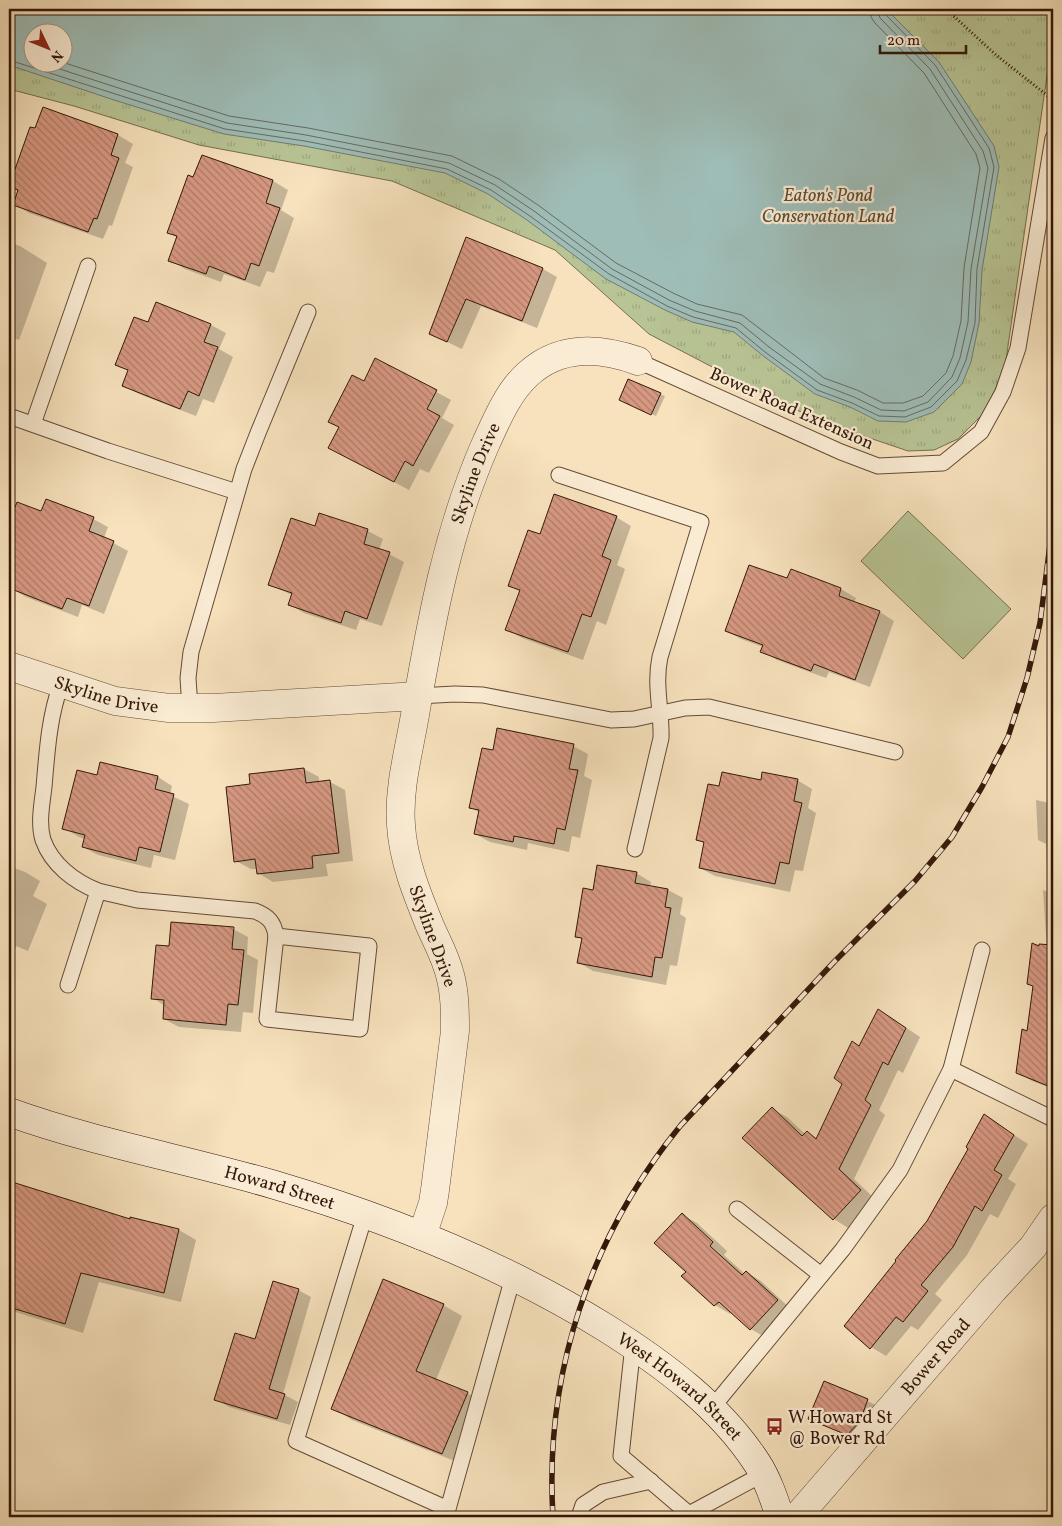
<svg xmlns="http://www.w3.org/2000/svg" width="1062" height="1526" font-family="Vollkorn,serif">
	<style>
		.grass { fill: #b8c495; stroke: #766e4e }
		.park { fill: url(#park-tufts); stroke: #766e4e; fill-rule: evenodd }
		.water { fill: #9ebdb7; stroke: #737b71; fill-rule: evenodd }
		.shadow { fill: #0003 }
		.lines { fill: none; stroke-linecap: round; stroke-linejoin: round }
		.shore { stroke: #686a60; stroke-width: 1 }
		.building { fill: url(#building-back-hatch); stroke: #331708 }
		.lane-casing { stroke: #644a35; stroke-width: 17 }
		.street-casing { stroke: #644a35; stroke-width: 29 }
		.secondary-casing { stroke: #331708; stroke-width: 29 }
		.path { stroke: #331708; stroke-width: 3; stroke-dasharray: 1 2.5; stroke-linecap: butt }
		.lane { stroke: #faecd4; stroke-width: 15 }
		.street { stroke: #faecd4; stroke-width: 28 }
		.secondary { stroke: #faecd4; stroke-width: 28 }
		.rail-casing { stroke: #331708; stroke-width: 5.5 }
		.rail { stroke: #faecd4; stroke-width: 4; stroke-dasharray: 11; stroke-linecap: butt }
		.labels { text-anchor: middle; stroke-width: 4.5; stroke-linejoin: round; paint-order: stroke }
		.park-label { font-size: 18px; font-style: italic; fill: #5b4b32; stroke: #faecd4 }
		.street-label { font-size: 18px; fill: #331708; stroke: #faecd4 }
		.poi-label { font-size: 18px; fill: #331708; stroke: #faecd4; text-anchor: start }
	</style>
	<defs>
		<pattern id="park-tufts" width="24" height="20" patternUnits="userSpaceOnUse" patternTransform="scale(1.25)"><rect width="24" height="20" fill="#b8c495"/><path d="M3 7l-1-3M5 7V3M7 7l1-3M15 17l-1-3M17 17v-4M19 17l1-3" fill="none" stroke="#9fa87f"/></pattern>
		<pattern id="building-back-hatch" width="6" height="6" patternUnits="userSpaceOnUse" patternTransform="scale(1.25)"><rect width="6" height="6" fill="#d79882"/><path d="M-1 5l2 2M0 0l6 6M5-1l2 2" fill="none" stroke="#af7b68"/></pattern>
	</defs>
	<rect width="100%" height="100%" fill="#f7e2bd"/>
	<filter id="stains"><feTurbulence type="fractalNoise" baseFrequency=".004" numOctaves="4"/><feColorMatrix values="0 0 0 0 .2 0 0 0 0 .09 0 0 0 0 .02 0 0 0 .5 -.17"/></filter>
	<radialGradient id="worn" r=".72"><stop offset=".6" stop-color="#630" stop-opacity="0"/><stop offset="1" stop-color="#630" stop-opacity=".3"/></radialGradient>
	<path class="grass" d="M 908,511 L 1011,609 L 963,659 L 861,561 Z"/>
	<path class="park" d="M 9,9 L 1053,9 L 1053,34 L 1006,360 L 995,390 L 982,415 L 958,439 L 934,450 L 908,451 L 846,430 L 789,407 L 649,334 L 555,250 L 392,181 L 199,145 L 74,106 L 9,89 ZM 32,32 L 62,32 L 62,62 L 32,62 Z"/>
	<path class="water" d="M 9,9 L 886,9 L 939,62 L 994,146 L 999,167 L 982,270 L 979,323 L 971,362 L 962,384 L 934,412 L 906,422 L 878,421 L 850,407 L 815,394 L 762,355 L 734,332 L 692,322 L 665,310 L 606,279 L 527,220 L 488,194 L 445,173 L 304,146 L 224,134 L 114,100 L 9,65 ZM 32,32 L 62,32 L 62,62 L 32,62 Z"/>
	<g class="shadow">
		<path d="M 44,108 L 118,135 L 133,144 L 125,163 L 133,167 L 112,226 L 109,225 L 103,239 L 29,213 L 15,204 L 19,192 L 10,186 L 36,130 Z"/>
		<path d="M 202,156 L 273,181 L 288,190 L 281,210 L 294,218 L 274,273 L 267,271 L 260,287 L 224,274 L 221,282 L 185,269 L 170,260 L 178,238 L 169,232 L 194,179 Z"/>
		<path d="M 467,239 L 543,269 L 557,277 L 537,328 L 481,306 L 462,349 L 430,334 Z"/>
		<path d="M 9,242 L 20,246 L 47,263 L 19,340 L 9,337 Z"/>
		<path d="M 156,303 L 211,325 L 226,333 L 219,349 L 233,357 L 214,403 L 203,399 L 196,416 L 139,394 L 124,385 L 129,371 L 117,364 L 148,324 Z"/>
		<path d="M 376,359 L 451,400 L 442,418 L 454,425 L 429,473 L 420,469 L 409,490 L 345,456 L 364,382 Z"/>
		<path d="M 660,394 L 665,396 L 656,416 L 625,402 Z"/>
		<path d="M 17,503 L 42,513 L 93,519 L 108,527 L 104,538 L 128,551 L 104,614 L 82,605 L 78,617 L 26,597 L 11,588 L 15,579 L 9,576 L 9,525 Z"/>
		<path d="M 320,515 L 368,531 L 383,539 L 379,550 L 389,554 L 404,562 L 382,626 L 360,619 L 356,630 L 304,613 L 289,604 L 292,595 L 269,584 L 316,527 Z"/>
		<path d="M 616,517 L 631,526 L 617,565 L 625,569 L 606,625 L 597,621 L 583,660 L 522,638 L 507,630 L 520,592 L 510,586 L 540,535 Z"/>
		<path d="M 788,580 L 841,589 L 856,598 L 854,603 L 880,612 L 894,621 L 870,687 L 829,672 L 826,678 L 777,660 L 762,651 L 763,647 L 741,639 L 726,631 Z"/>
		<path d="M 573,746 L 588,754 L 584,776 L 592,780 L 580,838 L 572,836 L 569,852 L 528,843 L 527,850 L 490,842 L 475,834 L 480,813 L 471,808 L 494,752 Z"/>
		<path d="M 304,769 L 319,777 L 319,783 L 330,782 L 345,790 L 353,861 L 326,864 L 328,876 L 273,882 L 258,873 L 257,869 L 251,869 L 236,861 L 252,786 Z"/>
		<path d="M 98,776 L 158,777 L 172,786 L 170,795 L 189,804 L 175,860 L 154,855 L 151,868 L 98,855 L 83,847 L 85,839 L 79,837 L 64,828 Z"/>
		<path d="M 797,780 L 812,789 L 808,808 L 816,813 L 803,871 L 795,870 L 790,892 L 715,876 L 700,868 L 705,844 L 698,840 L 720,787 L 762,781 Z"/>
		<path d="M 1036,800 L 1053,804 L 1053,1089 L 1032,1081 L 1017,1072 L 1028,1033 L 1047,950 L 1043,890 L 1048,892 L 1046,844 L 1038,840 Z"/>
		<path d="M 9,866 L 25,872 L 40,881 L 33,896 L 47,904 L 28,951 L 16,946 L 10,964 Z"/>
		<path d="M 636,873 L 651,882 L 650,887 L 668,890 L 683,898 L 680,914 L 686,918 L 677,966 L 670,965 L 666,985 L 593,971 L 579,963 L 583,940 L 576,936 L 594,891 Z"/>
		<path d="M 233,929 L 248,937 L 247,954 L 258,960 L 253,1013 L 243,1012 L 241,1032 L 179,1027 L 164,1019 L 165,1006 L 153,998 L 170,948 Z"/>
		<path d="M 893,1019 L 920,1037 L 903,1073 L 898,1070 L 879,1110 L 885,1115 L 854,1179 L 875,1199 L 848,1228 L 834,1219 L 772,1109 L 787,1117 L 805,1134 L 807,1132 L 817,1138 L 860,1047 Z"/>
		<path d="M 985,1116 L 1028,1144 L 1008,1179 L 1016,1184 L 998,1218 L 990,1214 L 967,1255 L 935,1294 L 942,1300 L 918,1330 L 911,1326 L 886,1356 L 871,1347 L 928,1222 L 970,1148 Z"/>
		<path d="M 9,1183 L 130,1220 L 131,1219 L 179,1230 L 196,1240 L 181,1302 L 99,1282 L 83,1333 L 9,1310 Z"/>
		<path d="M 682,1215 L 697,1223 L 727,1251 L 724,1255 L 745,1274 L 746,1272 L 761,1281 L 792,1310 L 766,1338 L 751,1329 L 732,1312 L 730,1314 L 715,1305 L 683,1276 L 688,1272 Z"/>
		<path d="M 298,1290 L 311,1297 L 283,1394 L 298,1402 L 290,1425 L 229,1407 L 216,1399 L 256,1340 Z"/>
		<path d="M 443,1305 L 462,1316 L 436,1380 L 467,1393 L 486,1404 L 462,1464 L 352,1420 L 333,1408 Z"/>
		<path d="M 825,1382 L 878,1406 L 858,1440 L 810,1418 Z"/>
		<path d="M 654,1512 L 662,1517 L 631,1517 Z"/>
	</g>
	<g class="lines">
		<g class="shore">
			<path d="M 9,60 L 225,129 L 305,141 L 447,169 L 491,190 L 530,216 L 609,274 L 667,306 L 693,317 L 736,328 L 765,352 L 817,390 L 852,403 L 879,416 L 905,417 L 931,407 L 957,381 L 966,360 L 975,323 L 977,269 L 994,167 L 989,148 L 935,65 L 885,14 L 884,9"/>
			<path d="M 38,62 L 227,123 L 306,135 L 449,163 L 495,185 L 534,211 L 612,269 L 669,300 L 695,311 L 740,323 L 769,347 L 820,384 L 854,397 L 881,410 L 904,411 L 928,402 L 952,377 L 960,358 L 968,322 L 971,269 L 988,168 L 983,151 L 930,69 L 880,18 L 877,9"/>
			<path d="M 62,62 L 229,116 L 308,128 L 452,156 L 499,179 L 538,205 L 616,263 L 673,293 L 697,304 L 742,315 L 824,378 L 857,390 L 883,403 L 903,403 L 923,396 L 946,373 L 953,356 L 961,321 L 964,268 L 980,168 L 976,154 L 924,73 L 875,23 L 871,17 L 870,9"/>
		</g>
	</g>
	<g class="building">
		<path d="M 43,107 L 118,134 L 111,155 L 119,158 L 97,219 L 94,218 L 88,232 L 13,205 L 18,190 L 9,186 L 30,127 L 35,128 Z"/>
		<path d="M 202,155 L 273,180 L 266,203 L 280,208 L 259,266 L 251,263 L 245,280 L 209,266 L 206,274 L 168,261 L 177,236 L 167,233 L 188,175 L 193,177 Z"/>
		<path d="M 466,237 L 543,268 L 522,321 L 466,299 L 447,342 L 429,334 Z"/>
		<path d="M 156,302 L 211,324 L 204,342 L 218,347 L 199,396 L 188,391 L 180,409 L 122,386 L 128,370 L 115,365 L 134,317 L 148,322 Z"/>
		<path d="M 375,358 L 437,390 L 427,409 L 440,416 L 413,466 L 405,461 L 394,482 L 328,448 L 339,427 L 328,422 L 352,375 L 364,381 Z"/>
		<path d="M 628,379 L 661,393 L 651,415 L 619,400 Z"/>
		<path d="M 554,494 L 617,516 L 602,556 L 611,560 L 591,617 L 582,614 L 568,652 L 505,630 L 520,590 L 508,586 L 528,530 L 540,534 Z"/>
		<path d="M 46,499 L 94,517 L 89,531 L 114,541 L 89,606 L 67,598 L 62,609 L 9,588 L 9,522 L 17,502 L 41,511 Z"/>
		<path d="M 319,513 L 368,529 L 364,544 L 390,552 L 367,619 L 345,611 L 341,623 L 288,605 L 292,593 L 268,585 L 291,518 L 315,526 Z"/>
		<path d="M 749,565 L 787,578 L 791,569 L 841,588 L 839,596 L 880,611 L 855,680 L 814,664 L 811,671 L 760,652 L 763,645 L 725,631 Z"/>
		<path d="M 497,728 L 574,744 L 569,769 L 578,770 L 565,830 L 557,828 L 554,844 L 514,836 L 513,842 L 474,834 L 479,810 L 469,808 L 482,748 L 493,750 Z"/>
		<path d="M 100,762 L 158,776 L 155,789 L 174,794 L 160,852 L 139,847 L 136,861 L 82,847 L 85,835 L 62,829 L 77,770 L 97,775 Z"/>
		<path d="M 304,768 L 306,783 L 330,780 L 339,853 L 312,856 L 313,868 L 257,874 L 255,859 L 234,862 L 226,787 L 250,784 L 249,774 Z"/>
		<path d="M 722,772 L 761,780 L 762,772 L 798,779 L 794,801 L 802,803 L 795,834 L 789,864 L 780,862 L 775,884 L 699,868 L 704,842 L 696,840 L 708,784 L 719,786 Z"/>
		<path d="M 597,865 L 637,872 L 635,883 L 668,889 L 665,907 L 671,908 L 662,958 L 655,957 L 652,977 L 577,963 L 582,938 L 575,937 L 583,888 L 593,890 Z"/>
		<path d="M 171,922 L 234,927 L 232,949 L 244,950 L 238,1005 L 228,1004 L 226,1025 L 163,1019 L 164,1000 L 151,999 L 156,945 L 169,946 Z"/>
		<path d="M 1032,943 L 1039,946 L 1039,944 L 1053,945 L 1053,1088 L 1016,1073 L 1022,1029 L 1027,1031 L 1033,986 L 1027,984 Z"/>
		<path d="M 878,1009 L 906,1028 L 888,1065 L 883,1062 L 865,1100 L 871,1105 L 839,1169 L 861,1190 L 833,1220 L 742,1138 L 772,1107 L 802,1136 L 807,1131 L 816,1139 L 842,1084 L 834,1078 L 852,1041 L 859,1046 Z"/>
		<path d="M 984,1114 L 1014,1135 L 994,1170 L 1002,1175 L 982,1211 L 975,1206 L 953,1247 L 921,1285 L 928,1291 L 903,1322 L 896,1317 L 870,1349 L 844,1326 L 896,1261 L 895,1260 L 927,1221 L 968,1149 L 966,1147 Z"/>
		<path d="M 9,1181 L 130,1219 L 130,1217 L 179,1229 L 164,1293 L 81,1273 L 65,1324 L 9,1307 Z"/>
		<path d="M 682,1213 L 713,1242 L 710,1246 L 742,1275 L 746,1271 L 778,1300 L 750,1330 L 719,1302 L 714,1306 L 681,1276 L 686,1272 L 654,1243 Z"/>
		<path d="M 383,1279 L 444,1304 L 416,1371 L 468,1392 L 442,1454 L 331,1409 Z"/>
		<path d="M 273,1281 L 299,1289 L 269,1389 L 285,1394 L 277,1419 L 214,1400 L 235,1333 L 255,1339 Z"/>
		<path d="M 824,1381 L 868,1399 L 860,1421 L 847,1435 L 808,1419 Z"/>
	</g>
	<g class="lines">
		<defs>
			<g id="lane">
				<path d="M 638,361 L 841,452 L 878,466 L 943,463 L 981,432 L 1003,392 L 1018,348 L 1053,138"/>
				<path d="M 9,416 L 108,451 L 237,492"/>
				<path d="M 33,424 L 88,266"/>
				<path d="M 559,475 L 701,522 L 660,657 C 654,685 662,711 661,738 L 635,849"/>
				<path d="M 61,684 C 49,717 47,752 44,787 C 42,804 38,823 43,840 C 52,865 75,882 98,891"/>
				<path d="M 418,696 L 455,694 L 483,695 L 611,720 L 634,719 L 685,708 L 709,707 L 895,752"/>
				<path d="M 190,708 L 188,678 L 191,652 L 244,469 L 258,433 L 308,312"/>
				<path d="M 276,936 L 369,946 L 360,1029 L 267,1019 Z"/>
				<path d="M 68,985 L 98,891 L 137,900 L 255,911 C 268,916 274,922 276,936"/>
				<path d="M 951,1069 L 1053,1119"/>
				<path d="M 737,1209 L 821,1275"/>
				<path d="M 365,1215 L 296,1441 L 448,1509 L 513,1277"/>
				<path d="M 633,1345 L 621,1456 L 689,1514 L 689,1517"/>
				<path d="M 711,1409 L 843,1249 L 900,1170 L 951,1069 L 982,950"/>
				<path d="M 689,1514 L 763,1474"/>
				<path d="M 579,1517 L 583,1505 L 603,1492 L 651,1481"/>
			</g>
			<g id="street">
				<path id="s1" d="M 9,666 L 115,701 L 169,708 L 213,708 L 418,696"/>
				<path id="s2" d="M 422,1236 L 433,1203 L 435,1190 L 455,1031 C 455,1012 455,993 450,975 C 446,958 437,942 430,926 C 417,894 403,860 401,825 C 398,787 410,747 416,709 C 432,617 448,529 486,443 C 497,419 508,392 528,374 C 560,345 599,347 638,361"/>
				<path id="s3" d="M 797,1517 L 993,1290 L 1033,1247 L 1053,1218"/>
			</g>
			<g id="secondary">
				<path id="s4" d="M 9,1112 C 95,1143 186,1159 275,1185 C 390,1219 504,1265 606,1328 C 663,1364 720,1406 757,1463 C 768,1480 774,1499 780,1517"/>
			</g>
		</defs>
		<use href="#lane" class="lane-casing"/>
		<use href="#street" class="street-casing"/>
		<use href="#secondary" class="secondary-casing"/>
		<path class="path" d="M 946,9 L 996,55 L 1053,100"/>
		<use href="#lane" class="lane"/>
		<use href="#street" class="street"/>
		<use href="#secondary" class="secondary"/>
		<defs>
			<path id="rail" d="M 553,1517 C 544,1374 590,1236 681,1125 L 834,962 L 915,881 L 952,837 L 982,787 L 1008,737 L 1027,678 L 1040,623 L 1053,521"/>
		</defs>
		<use href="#rail" class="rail-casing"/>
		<use href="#rail" class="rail"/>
	</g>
	<defs>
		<symbol id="bus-bare" viewBox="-9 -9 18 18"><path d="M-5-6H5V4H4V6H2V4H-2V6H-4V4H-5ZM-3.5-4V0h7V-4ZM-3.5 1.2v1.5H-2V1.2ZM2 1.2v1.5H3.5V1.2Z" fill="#8f2418" stroke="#faecd4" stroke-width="2.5" paint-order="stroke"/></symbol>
	</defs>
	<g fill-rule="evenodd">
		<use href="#bus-bare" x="762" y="1414" width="25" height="25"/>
	</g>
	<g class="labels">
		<g class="park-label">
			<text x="828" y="201">Eaton's Pond<tspan x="828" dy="21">Conservation Land</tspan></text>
		</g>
		<g class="street-label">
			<text transform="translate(792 408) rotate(24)" y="6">Bower Road Extension</text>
			<text dy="6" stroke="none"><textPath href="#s2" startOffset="784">Skyline Drive</textPath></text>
			<text dy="6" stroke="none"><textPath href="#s1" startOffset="102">Skyline Drive</textPath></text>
			<text transform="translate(433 936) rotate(70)" y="6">Skyline Drive</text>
			<text dy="6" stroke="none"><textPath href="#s4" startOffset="281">Howard Street</textPath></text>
			<text dy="6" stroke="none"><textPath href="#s3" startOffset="212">Bower Road</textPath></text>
			<text dy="6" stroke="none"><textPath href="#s4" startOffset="732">West Howard Street</textPath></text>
		</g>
		<g class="poi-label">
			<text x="788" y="1423">W Howard St<tspan x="788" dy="21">@ Bower Rd</tspan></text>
		</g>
	</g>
	<rect width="1062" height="1526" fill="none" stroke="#f7e2bd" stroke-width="30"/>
	<rect x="10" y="10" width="1042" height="1506" fill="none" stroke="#331708" stroke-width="2.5"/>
	<rect x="15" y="15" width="1032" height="1496" fill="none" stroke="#331708"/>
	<g transform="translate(48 48) rotate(133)"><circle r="24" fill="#faecd4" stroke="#aa9782"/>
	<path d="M0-4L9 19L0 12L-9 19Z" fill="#8f2418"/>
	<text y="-8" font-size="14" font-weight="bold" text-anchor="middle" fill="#331708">N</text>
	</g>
	<path d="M880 45v8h86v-8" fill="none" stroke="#331708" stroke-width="2.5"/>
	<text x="887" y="45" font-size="15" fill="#331708" stroke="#faecd4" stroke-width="4" paint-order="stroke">20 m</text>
	<rect width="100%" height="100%" filter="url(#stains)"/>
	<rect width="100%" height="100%" fill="url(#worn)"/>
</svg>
